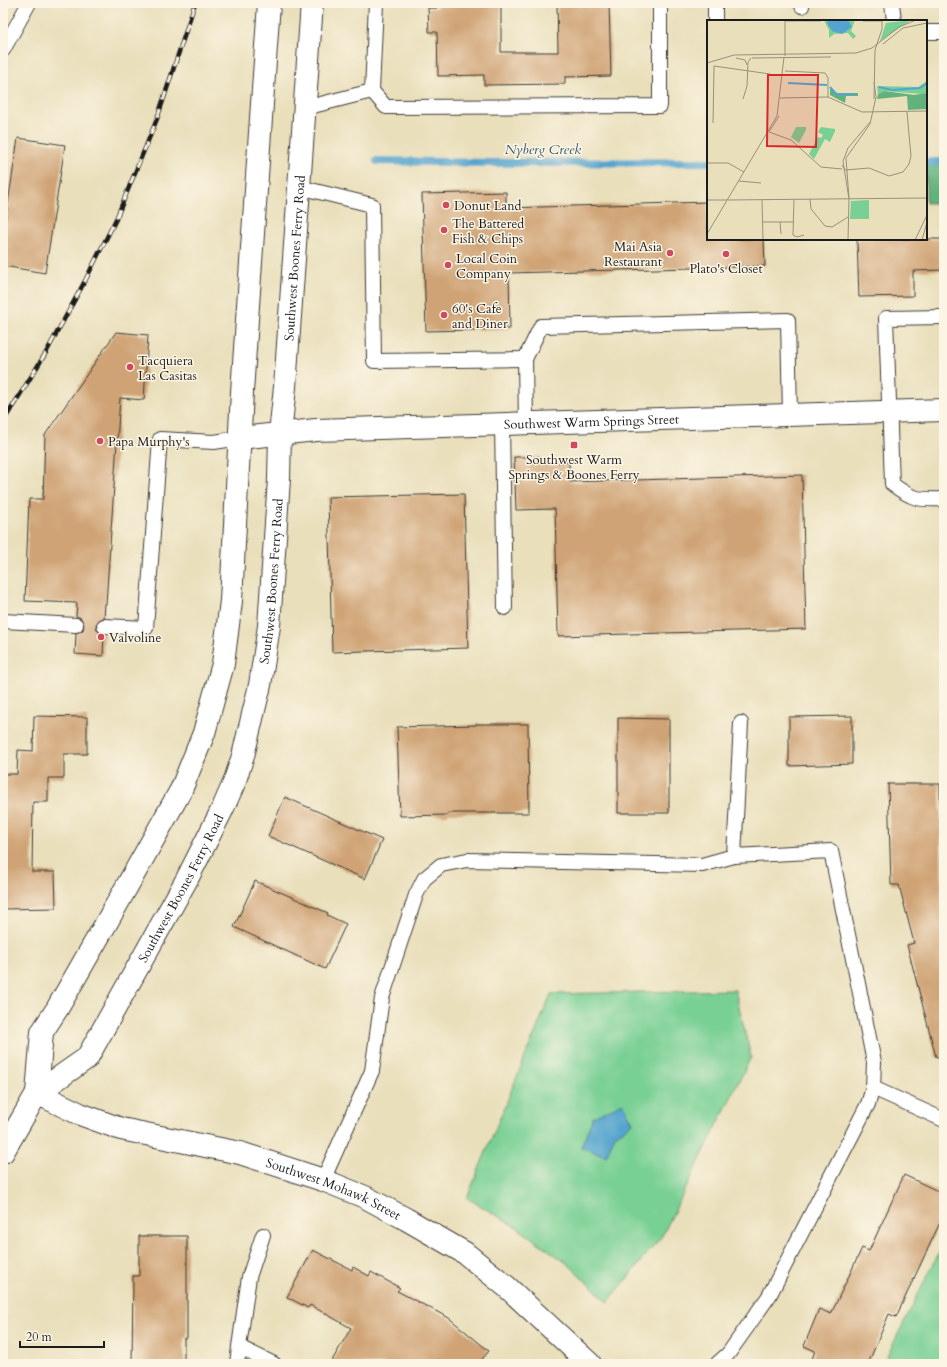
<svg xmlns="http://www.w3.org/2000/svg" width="947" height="1367" font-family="Cardo,serif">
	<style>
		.green { fill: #79d094; stroke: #4a7658 }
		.forest { fill: #62b27e; stroke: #3f674d }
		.water { fill: #55a4cf; stroke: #386076 }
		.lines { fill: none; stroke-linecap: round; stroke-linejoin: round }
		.stream { stroke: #55a4cf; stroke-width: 8 }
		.building { fill: #cfa374 }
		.service-casing { stroke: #3b3934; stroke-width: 16 }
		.minor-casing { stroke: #3b3934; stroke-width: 24 }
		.tertiary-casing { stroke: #3b3934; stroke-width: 24 }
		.secondary-casing { stroke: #3b3934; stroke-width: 24 }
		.service { stroke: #fff; stroke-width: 14 }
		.minor { stroke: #fff; stroke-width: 22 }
		.tertiary { stroke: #fff; stroke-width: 22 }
		.secondary { stroke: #fff; stroke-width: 22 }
		.rail-casing { stroke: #1c1c1c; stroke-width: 4.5 }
		.rail { stroke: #fcf5e5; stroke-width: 3; stroke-dasharray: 9; stroke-linecap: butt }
		.poi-dot { fill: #d1495b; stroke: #fcf5e5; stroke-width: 1.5 }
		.labels { text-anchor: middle; stroke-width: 3; stroke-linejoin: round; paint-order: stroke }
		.poi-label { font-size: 13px; fill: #1c1c1c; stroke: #fcf5e5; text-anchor: start }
		.street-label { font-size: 13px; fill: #1c1c1c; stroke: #fcf5e5 }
		.water-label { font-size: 14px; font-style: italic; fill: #36596d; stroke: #fcf5e5 }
		.inset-river { fill: none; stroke: #55a4cf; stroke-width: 2 }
		.inset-road { fill: none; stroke: #97917b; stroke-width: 1 }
		.view { fill: #d62828; fill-opacity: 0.15; stroke: #d62828; stroke-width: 2 }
		.inset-edge { fill: none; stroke: #1c1c1c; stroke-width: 2 }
	</style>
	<rect width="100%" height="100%" fill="#fcf5e5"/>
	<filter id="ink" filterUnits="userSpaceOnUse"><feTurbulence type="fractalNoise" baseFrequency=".025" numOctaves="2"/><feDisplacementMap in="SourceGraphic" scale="8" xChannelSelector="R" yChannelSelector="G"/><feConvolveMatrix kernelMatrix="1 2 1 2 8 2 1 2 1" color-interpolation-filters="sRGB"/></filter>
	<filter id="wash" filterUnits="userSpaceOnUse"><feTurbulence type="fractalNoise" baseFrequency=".012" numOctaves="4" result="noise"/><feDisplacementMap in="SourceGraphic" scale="16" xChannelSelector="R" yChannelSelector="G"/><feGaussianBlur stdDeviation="0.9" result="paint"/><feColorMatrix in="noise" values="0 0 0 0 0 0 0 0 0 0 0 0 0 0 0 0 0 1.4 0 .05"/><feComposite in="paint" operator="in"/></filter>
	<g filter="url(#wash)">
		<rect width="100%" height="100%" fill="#e9dfbb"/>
		<g class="green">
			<path d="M 735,990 L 751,1057 L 662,1236 L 608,1302 L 568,1264 L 515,1226 L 467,1198 L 551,994 Z"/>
			<path d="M 944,1243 L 944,1364 L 883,1364 Z"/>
		</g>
		<rect class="forest" x="926" y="160" width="18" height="43"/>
		<path class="water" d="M 623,1103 L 633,1123 L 615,1135 L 606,1156 L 581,1147 L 593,1117 Z"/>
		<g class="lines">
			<g class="stream">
				<path d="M 377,161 L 491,163 L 708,162"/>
				<path d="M 926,162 L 944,162"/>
			</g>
		</g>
		<g id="blocks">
			<g class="building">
				<path d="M 437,3 L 501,3 L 501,52 L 558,52 L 557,3 L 609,3 L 611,76 L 565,77 L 565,84 L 484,85 L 484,75 L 438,76 L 437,32 L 429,32 L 428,8 L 437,8 Z"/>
				<path d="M 18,138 L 65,145 L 45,273 L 3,266 L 3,236 Z"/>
				<path d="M 506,192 L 506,208 L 708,202 L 708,239 L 764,239 L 765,266 L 509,273 L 510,329 L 426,331 L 422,194 Z"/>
				<path d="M 857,239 L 944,239 L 944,270 L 913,271 L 913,296 L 859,297 Z"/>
				<path d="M 116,332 L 148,335 L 144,400 L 120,398 L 106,604 L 105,604 L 104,618 L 100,619 L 96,625 L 97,630 L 104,634 L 103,656 L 75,654 L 76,633 L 83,630 L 84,625 L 81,618 L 76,616 L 77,603 L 25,601 L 29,499 L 43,499 L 45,435 Z"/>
				<path d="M 514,457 L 541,457 L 542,463 L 569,462 L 570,482 L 802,475 L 806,629 L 558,636 L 555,509 L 516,510 Z"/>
				<path d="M 464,494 L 468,648 L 332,652 L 328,497 Z"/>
				<path d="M 34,716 L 87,717 L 87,754 L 64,754 L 64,778 L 48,778 L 48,802 L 33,802 L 32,872 L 55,872 L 56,908 L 3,909 L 3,774 L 17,774 L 18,750 L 33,751 Z"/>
				<path d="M 852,716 L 852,764 L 789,766 L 789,717 Z"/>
				<path d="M 618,718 L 669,719 L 669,813 L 618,813 Z"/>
				<path d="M 476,724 L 528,724 L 529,813 L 448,813 L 448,815 L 400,816 L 397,727 L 476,725 Z"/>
				<path d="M 888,784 L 940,784 L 942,911 L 944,910 L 944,1056 L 936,1057 L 907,945 L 914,943 L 899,885 L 891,885 Z"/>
				<path d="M 285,797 L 382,840 L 365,879 L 268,836 Z"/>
				<path d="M 255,881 L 328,913 L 327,915 L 346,924 L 325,969 L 234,927 Z"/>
				<path d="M 904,1175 L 944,1194 L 944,1214 L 896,1317 L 889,1314 L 868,1364 L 810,1364 L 815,1351 L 804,1346 L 819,1309 L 831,1314 L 862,1248 L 869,1251 Z"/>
				<path d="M 139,1236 L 187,1236 L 187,1338 L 184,1338 L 184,1364 L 132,1364 L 133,1276 L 139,1276 Z"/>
				<path d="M 313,1250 L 352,1270 L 353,1267 L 369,1276 L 371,1272 L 400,1288 L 397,1291 L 449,1318 L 489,1351 L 478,1364 L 330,1364 L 351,1328 L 310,1305 L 308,1308 L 287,1297 Z"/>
			</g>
		</g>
	</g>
	<g filter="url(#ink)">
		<use href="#blocks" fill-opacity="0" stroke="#3b3934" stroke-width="1"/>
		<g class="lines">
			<defs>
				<g id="service">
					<path d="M 376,3 L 372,91 L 386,107 L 660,106 L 660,3"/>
					<path d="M 801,3 L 802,6"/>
					<path d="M 892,3 L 894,21"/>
					<path d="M 715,21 L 715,3"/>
					<path d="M 926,32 L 944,32"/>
					<path d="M 3,50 L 29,3"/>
					<path d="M 305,108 L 372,91"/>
					<path d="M 299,187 L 372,205 L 374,361 L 525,359"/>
					<path d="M 944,317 L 886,318 L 892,484 C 913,500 919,500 944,499"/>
					<path d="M 526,423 L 525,359 L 541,326 L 788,320 L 790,414"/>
					<path d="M 502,424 L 505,608"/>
					<path d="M 3,621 L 76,625"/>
					<path d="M 104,626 L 146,628 L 160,439 L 214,442 L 240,438"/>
					<path d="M 734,856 L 741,723"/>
					<path d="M 873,1088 L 944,1120"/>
					<path d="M 323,1180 L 372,1071 L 382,998 L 416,895 L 424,879 L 441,865 L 467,860 L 702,865 L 734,856 L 831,851 L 874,1062 L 873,1088 L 868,1104 L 769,1296 L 728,1354 L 717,1364"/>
					<path d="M 239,1347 L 274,1364"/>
					<path d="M 237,1364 L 239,1347 L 249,1277 L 263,1235"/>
				</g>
				<g id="minor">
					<path id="s1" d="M 37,1093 L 80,1114 L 121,1129 L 240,1153 L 323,1180 L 365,1197 L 406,1219 L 465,1253 L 507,1287 L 590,1364"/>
				</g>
				<g id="tertiary">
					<path id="s2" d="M 240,438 L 316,430 L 944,410"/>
				</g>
				<g id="secondary">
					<path id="s3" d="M 37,1093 L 87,1058 L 187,879 L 223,808 L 234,783 L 243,756 L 260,685 L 269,626 L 279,479 L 280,434 L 285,387 L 312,3"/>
					<path d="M 3,1152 L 37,1093 L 42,1032 L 57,1009 L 104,927 L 181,790 L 204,733 L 223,664 L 231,601 L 242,392 L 269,3"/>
				</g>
			</defs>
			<use href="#service" class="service-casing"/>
			<use href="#minor" class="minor-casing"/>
			<use href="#tertiary" class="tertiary-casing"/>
			<use href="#secondary" class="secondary-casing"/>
			<use href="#service" class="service"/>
			<use href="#minor" class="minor"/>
			<use href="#tertiary" class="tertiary"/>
			<use href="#secondary" class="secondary"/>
			<defs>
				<path id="rail" d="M 3,422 L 47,351 L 86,279 L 116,219 L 157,119 L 195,3"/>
			</defs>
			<use href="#rail" class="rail-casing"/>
			<use href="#rail" class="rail"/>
		</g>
	</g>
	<g class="poi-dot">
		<circle cx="446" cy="205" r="4"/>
		<circle cx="444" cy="230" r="4"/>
		<circle cx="670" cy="253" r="4"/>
		<circle cx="726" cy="254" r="4"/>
		<circle cx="448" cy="265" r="4"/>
		<circle cx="444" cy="315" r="4"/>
		<circle cx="130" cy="367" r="4"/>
		<circle cx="100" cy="441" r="4"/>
		<rect x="570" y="441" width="8" height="8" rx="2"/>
		<circle cx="101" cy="637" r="4"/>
	</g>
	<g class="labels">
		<g class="poi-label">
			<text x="454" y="210">Donut Land</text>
			<text x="452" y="228">The Battered<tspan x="452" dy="15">Fish &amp; Chips</tspan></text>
			<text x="662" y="251" text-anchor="end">Mai Asia<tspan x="662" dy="15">Restaurant</tspan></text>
			<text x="456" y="263">Local Coin<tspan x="456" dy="15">Company</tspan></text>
			<text x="726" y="273" text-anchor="middle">Plato's Closet</text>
			<text x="452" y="313">60's Cafe<tspan x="452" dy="15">and Diner</tspan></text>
			<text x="138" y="365">Tacquiera<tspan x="138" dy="15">Las Casitas</tspan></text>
			<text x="108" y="446">Papa Murphy's</text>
			<text x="574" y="464" text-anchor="middle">Southwest Warm<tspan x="574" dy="15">Springs &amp; Boones Ferry</tspan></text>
			<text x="109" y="642">Valvoline</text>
		</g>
		<g class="street-label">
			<text dy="5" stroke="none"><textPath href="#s3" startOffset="903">Southwest Boones Ferry Road</textPath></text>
			<text dy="5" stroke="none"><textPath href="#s2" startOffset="352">Southwest Warm Springs Street</textPath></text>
			<text dy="5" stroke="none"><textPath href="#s3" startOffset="579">Southwest Boones Ferry Road</textPath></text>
			<text dy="5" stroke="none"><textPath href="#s3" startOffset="255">Southwest Boones Ferry Road</textPath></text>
			<text dy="5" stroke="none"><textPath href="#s1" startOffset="313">Southwest Mohawk Street</textPath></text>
		</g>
		<g class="water-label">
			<text x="543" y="154">Nyberg Creek</text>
		</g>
	</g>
	<g transform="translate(707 20)">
		<rect width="220" height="220" fill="#e9dfbb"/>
		<path d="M 117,0 L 148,0 L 144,11 L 149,16 L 146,19 L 141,13 L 127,14 L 122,18 L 122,10 ZM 204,0 L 173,21 L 179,3 ZM 220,61 L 220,73 L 215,74 L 177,71 L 171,74 L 170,66 L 211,67 ZM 89,107 L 99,107 L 99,110 L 92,123 L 84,117 ZM 114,107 L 128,109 L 128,111 L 123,122 L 118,119 L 107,139 L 102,134 L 111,117 L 114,118 L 116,115 L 111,112 ZM 162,180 L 162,199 L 143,199 L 144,181 Z" fill="#79d094"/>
		<path d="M 123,67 L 130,73 L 151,73 L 151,76 L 139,76 L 138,83 L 123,75 ZM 177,71 L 207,75 L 220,73 L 220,89 L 201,90 L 200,76 L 170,79 L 171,74 Z" fill="#62b27e"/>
		<path d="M 141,0 L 145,7 L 135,14 L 125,11 L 120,3 L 122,0 Z" fill="#55a4cf"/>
		<path class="inset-river" d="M 81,63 L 120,65M 123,67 L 130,75 L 148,74M 172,67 L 185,70 L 213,68 L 220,63"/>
		<path class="inset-road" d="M 78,0 L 78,36M 78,1 L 114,1M 156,1 L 175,1M 176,24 L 196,8 L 220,3M 168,30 L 175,9 L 175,0M 29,38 L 38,40 L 40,45M 45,38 L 124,37M 0,43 L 27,35 L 149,33 L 165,28 L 192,7 L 209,0M 78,51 L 118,53 L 121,58 L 121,77M 73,78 L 121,77 L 155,92 L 220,91M 36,79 L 40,66 L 41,42 L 44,38M 167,79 L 168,30M 6,103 L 7,46 L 63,54M 62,112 L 84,120 L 114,147 L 135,149M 62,112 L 72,96M 0,143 L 21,143 L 37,152M 135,145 L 138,150 L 162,148 L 182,156 L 196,152 L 202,144 L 204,136 L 200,92M 32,161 L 54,163M 142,178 L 139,138 L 163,104 L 169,77 L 167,62M 87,179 L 86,215 L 90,217 L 97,215M 103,179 L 104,189 L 118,206 L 125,207 L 141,197M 0,180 L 20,180M 21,180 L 220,178M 55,180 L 56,220M 56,202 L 86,202M 73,202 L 74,214M 0,214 L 70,96 L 77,37M 141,220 L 142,179 L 136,141 L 141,128 L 163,102M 208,220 L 220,195M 215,220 L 220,202"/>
		<path class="view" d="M 61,55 L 111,55 L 109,127 L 60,126 Z"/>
		<rect width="220" height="220" class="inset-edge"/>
	</g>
	<rect width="947" height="1367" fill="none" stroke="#fcf5e5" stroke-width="16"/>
	<path d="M20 1341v6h84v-6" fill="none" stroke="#1c1c1c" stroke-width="2"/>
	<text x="26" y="1341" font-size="12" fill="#1c1c1c" stroke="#fcf5e5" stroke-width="3" paint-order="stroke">20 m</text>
</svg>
